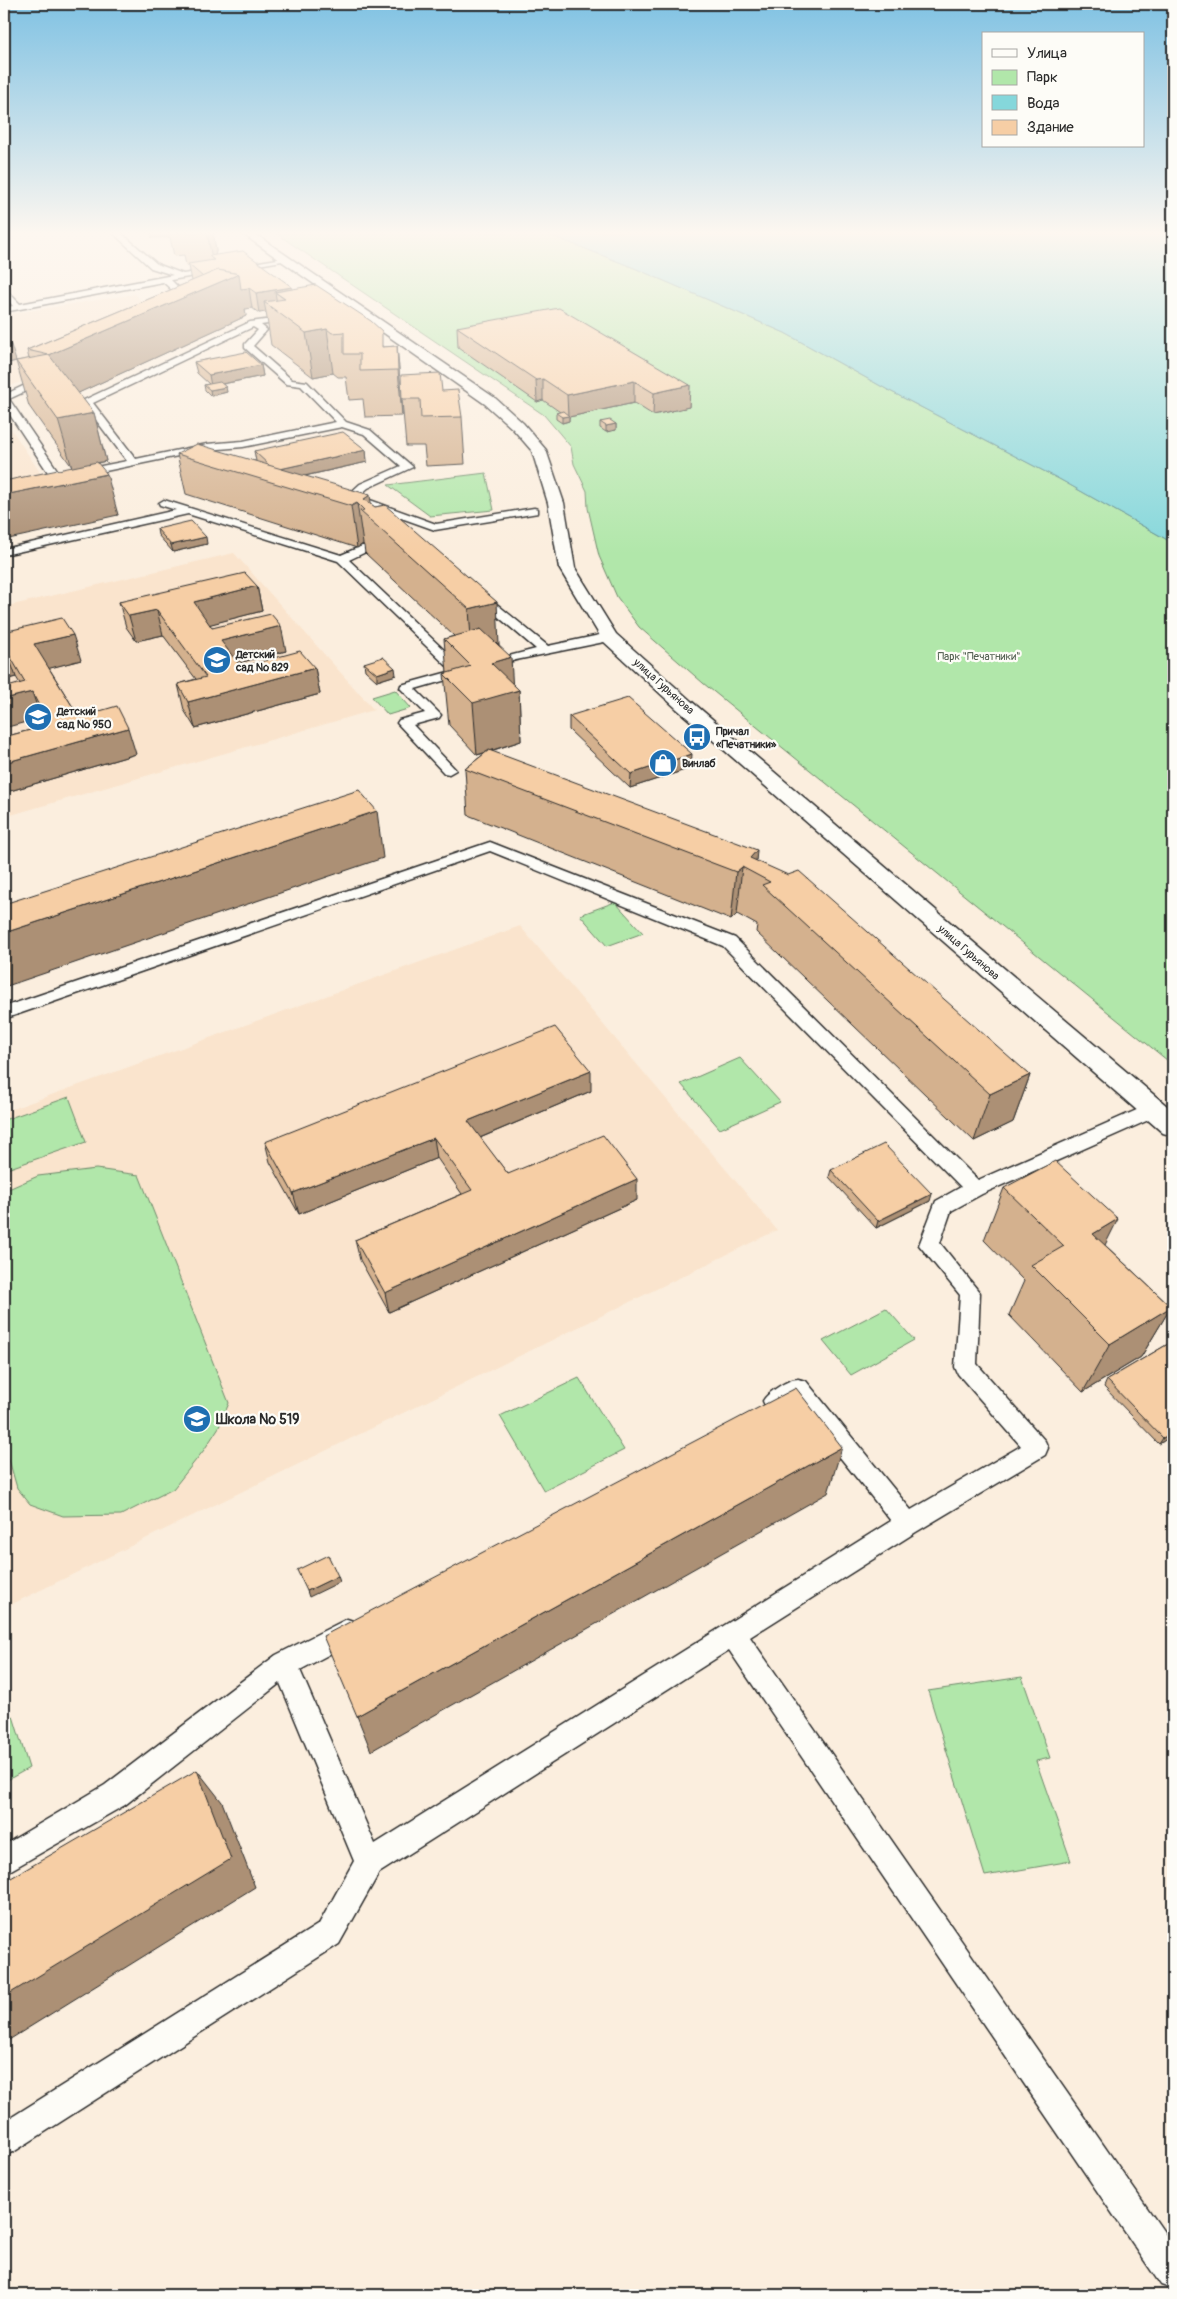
<svg xmlns="http://www.w3.org/2000/svg" width="1177" height="2299" font-family="Pangolin,sans-serif">
	<style>
		.built { fill: #fae4cd }
		.green { fill: #b1e7aa; stroke: #6e896a }
		.water { fill: #85d7db; stroke: #619295 }
		.lines { fill: none; stroke-linecap: round; stroke-linejoin: round }
		.lane-casing { stroke: #2b2b2b; stroke-width: 3 }
		.street-casing { stroke: #2b2b2b; stroke-width: 3 }
		.lane { fill: #fdfcf7; fill-rule: evenodd }
		.street { fill: #fdfcf7; fill-rule: evenodd }
		.wall { fill: #d4b18e; stroke: #2b2b2b }
		.shaded-wall { fill: #ac9074; stroke: #2b2b2b }
		.building { fill: #f6cea5; stroke: #2b2b2b }
		.labels { text-anchor: middle; stroke-width: 4.5; stroke-linejoin: round; paint-order: stroke }
		.far-poi-label { font-size: 11px; font-weight: bold; fill: #2b2b2b; stroke: #fdfcf7; text-anchor: start }
		.far-park-label { font-size: 11px; fill: #4c5a4b; stroke: #fdfcf7 }
		.far-street-label { font-size: 11px; fill: #2b2b2b; stroke: #fdfcf7 }
		.poi-label { font-size: 14px; font-weight: bold; fill: #2b2b2b; stroke: #fdfcf7; text-anchor: start }
	</style>
	<rect width="100%" height="100%" fill="#fbeede"/>
	<filter id="ink" filterUnits="userSpaceOnUse"><feTurbulence type="fractalNoise" baseFrequency=".02" numOctaves="2"/><feDisplacementMap in="SourceGraphic" scale="10" xChannelSelector="R" yChannelSelector="G"/><feConvolveMatrix kernelMatrix="1 2 1 2 8 2 1 2 1" color-interpolation-filters="sRGB"/></filter>
	<g filter="url(#ink)">
		<g class="built">
			<path d="M 135,294 L 161,322 L 4,389 L 4,315 Z"/>
			<path d="M 4,418 L 47,483 L 4,492 Z"/>
			<path d="M 234,553 L 374,710 L 4,817 L 4,607 Z"/>
			<path d="M 520,926 L 777,1230 L 4,1608 L 4,1112 Z"/>
		</g>
		<g class="green">
			<path d="M 274,232 L 542,232 L 632,267 L 785,333 L 888,390 L 1061,480 L 1173,543 L 1173,1065 L 703,683 L 639,627 L 617,597 L 599,556 L 588,508 L 587,491 L 574,464 L 571,447 L 544,415 Z"/>
			<path d="M 486,473 L 494,510 L 430,516 L 388,485 Z"/>
			<path d="M 395,690 L 411,708 L 388,715 L 372,697 Z"/>
			<path d="M 615,902 L 643,933 L 607,946 L 580,915 Z"/>
			<path d="M 740,1058 L 780,1102 L 720,1129 L 681,1084 Z"/>
			<path d="M 69,1097 L 86,1142 L 4,1170 L 4,1120 Z"/>
			<path d="M 96,1169 L 139,1175 L 229,1403 L 219,1427 L 204,1450 L 173,1489 L 121,1515 L 63,1516 L 30,1504 L 17,1488 L 4,1442 L 4,1191 L 38,1176 Z"/>
			<path d="M 886,1308 L 914,1340 L 851,1375 L 823,1341 Z"/>
			<path d="M 579,1378 L 624,1450 L 544,1491 L 500,1416 Z"/>
			<path d="M 1022,1677 L 1050,1758 L 1036,1761 L 1071,1861 L 985,1876 L 928,1691 Z"/>
			<path d="M 13,1716 L 29,1768 L 4,1782 L 4,1721 Z"/>
		</g>
		<path class="water" d="M 542,232 L 1173,232 L 1173,543 L 1061,480 L 888,390 L 785,333 L 632,267 Z"/>
		<g class="lines">
			<defs>
				<g id="lane">
					<path d="M 112,232 L 120,232 L 157,264 L 183,274 L 284,258 L 288,260 L 171,280 L 195,304 L 195,308 L 192,308 L 163,282 L 4,312 L 4,308 L 13,306 L 4,295 L 4,288 L 20,304 L 173,275 L 151,268 Z"/>
					<path d="M 265,320 L 268,320 L 268,324 L 261,325 L 267,330 L 253,346 L 292,380 L 307,382 L 346,422 L 370,430 L 413,467 L 368,488 L 359,496 L 436,524 L 534,508 L 538,509 L 538,513 L 435,530 L 348,499 L 348,495 L 360,484 L 401,466 L 364,434 L 342,427 L 243,447 L 207,450 L 57,481 L 53,480 L 4,406 L 4,395 L 44,376 L 50,376 L 50,380 L 9,399 L 60,474 L 127,461 L 84,404 L 84,400 L 250,322 ZM 253,327 L 258,330 L 245,344 L 245,348 L 286,384 L 301,386 L 336,422 L 243,441 L 207,444 L 136,459 L 93,403 Z"/>
					<path d="M 164,500 L 341,555 L 362,546 L 370,546 L 372,548 L 370,550 L 349,560 L 463,668 L 536,649 L 474,596 L 472,594 L 474,592 L 482,592 L 548,646 L 609,633 L 615,637 L 609,641 L 516,660 L 415,689 L 441,715 L 439,718 L 413,725 L 456,770 L 449,774 L 444,773 L 397,723 L 399,720 L 425,713 L 400,688 L 401,685 L 452,671 L 338,561 L 188,514 L 4,555 L 4,549 L 176,510 L 160,505 L 159,503 Z"/>
					<path d="M 490,842 L 735,938 L 978,1180 L 1148,1105 L 1154,1103 L 1160,1105 L 1163,1110 L 1160,1115 L 982,1194 L 951,1211 L 940,1243 L 980,1293 L 977,1364 L 1045,1441 L 1048,1448 L 1045,1455 L 916,1532 L 750,1637 L 1173,2245 L 1173,2289 L 1161,2285 L 729,1650 L 379,1873 L 339,1944 L 15,2151 L 4,2156 L 4,2122 L 319,1924 L 354,1861 L 280,1683 L 125,1805 L 4,1874 L 4,1845 L 105,1785 L 276,1655 L 347,1619 L 356,1622 L 359,1631 L 356,1640 L 300,1670 L 375,1844 L 891,1521 L 795,1401 L 774,1411 L 766,1408 L 763,1401 C 767,1393 788,1379 798,1379 C 798,1379 805,1381 806,1381 L 911,1510 L 1021,1446 L 958,1374 L 955,1367 L 960,1295 L 919,1245 L 936,1201 L 961,1187 L 723,946 L 490,851 L 4,1019 L 4,1007 Z"/>
				</g>
				<path id="street" d="M 240,232 L 252,232 L 495,398 L 523,423 L 546,450 L 564,503 L 575,568 L 616,634 L 691,701 L 993,959 L 1173,1111 L 1173,1136 L 1163,1133 L 677,709 L 603,641 L 559,568 L 548,503 L 532,451 L 513,429 L 485,404 Z"/>
			</defs>
			<use href="#lane" class="lane-casing"/>
			<use href="#street" class="street-casing"/>
			<use href="#lane" class="lane"/>
			<use href="#street" class="street"/>
		</g>
		<g class="wall">
			<path d="M 151,232 L 213,232 L 216,251 L 215,255 L 292,287 L 292,289 L 384,347 L 397,346 L 401,391 L 442,391 L 462,417 L 465,464 L 426,466 L 424,446 L 406,446 L 402,400 L 402,416 L 365,417 L 363,399 L 349,400 L 346,377 L 338,377 L 333,373 L 313,377 L 271,345 L 266,312 L 259,313 L 252,308 L 245,309 L 246,316 L 78,393 L 94,413 L 106,461 L 98,463 L 118,515 L 72,467 L 29,406 L 16,361 L 4,364 L 4,336 L 16,361 L 29,359 L 27,350 L 192,281 L 189,266 L 186,266 L 184,255 L 174,256 L 170,237 L 152,238 Z"/>
			<path d="M 457,327 L 690,385 L 689,407 L 653,415 L 634,403 L 569,417 L 569,421 L 562,423 L 556,419 L 556,413 L 560,412 L 543,400 L 537,402 L 458,347 Z"/>
			<path d="M 194,362 L 261,365 L 263,376 L 223,384 L 227,392 L 211,396 L 205,390 L 204,385 L 209,384 L 197,373 Z"/>
			<path d="M 600,422 L 616,424 L 616,430 L 606,432 L 600,428 Z"/>
			<path d="M 366,450 L 367,462 L 305,476 L 372,505 L 375,507 L 385,505 L 499,645 L 499,646 L 512,683 L 519,690 L 521,741 L 491,751 L 756,861 L 1030,1075 L 1013,1122 L 974,1141 L 756,932 L 757,925 L 737,914 L 731,920 L 468,815 L 465,769 L 485,753 L 477,755 L 449,725 L 444,674 L 447,673 L 444,639 L 454,636 L 365,553 L 364,546 L 363,544 L 357,548 L 186,494 L 177,454 L 256,461 L 254,451 Z"/>
			<path d="M 157,529 L 207,544 L 173,552 L 158,535 Z"/>
			<path d="M 257,586 L 262,611 L 210,624 L 212,628 L 286,651 L 238,663 L 241,667 L 315,668 L 320,694 L 195,728 L 184,710 L 178,684 L 196,679 L 163,635 L 136,641 L 126,627 L 119,602 Z"/>
			<path d="M 4,632 L 81,660 L 49,668 L 79,717 L 136,754 L 10,791 L 4,781 L 4,737 L 45,726 L 41,718 L 16,677 L 4,680 Z"/>
			<path d="M 364,663 L 396,675 L 377,681 L 365,670 Z"/>
			<path d="M 569,716 L 691,768 L 630,788 L 569,730 Z"/>
			<path d="M 591,1091 L 480,1138 L 508,1174 L 637,1200 L 389,1312 L 360,1260 L 355,1240 L 462,1194 L 437,1158 L 299,1214 L 270,1162 L 265,1142 Z"/>
			<path d="M 831,1170 L 930,1201 L 876,1228 L 829,1177 Z"/>
			<path d="M 1004,1188 L 1105,1245 L 1171,1307 L 1141,1357 L 1083,1392 L 1009,1315 L 1024,1281 L 984,1240 Z"/>
			<path d="M 1173,1341 L 1173,1435 L 1159,1444 L 1104,1387 L 1107,1380 Z"/>
		</g>
		<g class="shaded-wall">
			<path d="M 207,232 L 213,232 L 216,251 L 214,262 L 214,260 L 212,259 Z"/>
			<path d="M 239,274 L 249,288 L 252,308 L 245,309 L 246,316 L 61,401 L 49,355 Z"/>
			<path d="M 292,287 L 295,307 L 275,292 L 278,310 L 264,302 L 266,312 L 259,313 L 256,293 Z"/>
			<path d="M 327,329 L 333,373 L 313,377 L 306,333 Z"/>
			<path d="M 11,345 L 16,361 L 4,364 L 4,346 Z"/>
			<path d="M 397,346 L 401,391 L 402,416 L 398,370 Z"/>
			<path d="M 261,365 L 263,376 L 211,386 L 209,375 Z"/>
			<path d="M 543,379 L 543,400 L 537,402 L 536,380 Z"/>
			<path d="M 634,381 L 634,403 L 569,417 L 569,421 L 562,423 L 562,417 L 568,416 L 567,395 Z"/>
			<path d="M 690,385 L 689,407 L 653,415 L 654,393 Z"/>
			<path d="M 226,387 L 227,392 L 211,396 L 210,390 Z"/>
			<path d="M 94,413 L 106,461 L 72,468 L 58,420 Z"/>
			<path d="M 616,424 L 616,430 L 606,432 L 606,426 Z"/>
			<path d="M 366,450 L 367,462 L 277,482 L 275,470 Z"/>
			<path d="M 107,474 L 118,515 L 4,540 L 4,495 Z"/>
			<path d="M 370,495 L 374,524 L 364,499 Z"/>
			<path d="M 357,503 L 363,544 L 357,548 L 351,506 Z"/>
			<path d="M 206,537 L 207,544 L 173,552 L 171,545 Z"/>
			<path d="M 257,586 L 262,611 L 200,627 L 194,602 Z"/>
			<path d="M 497,602 L 499,645 L 472,653 L 469,609 Z"/>
			<path d="M 157,610 L 163,635 L 136,641 L 129,616 Z"/>
			<path d="M 281,626 L 286,651 L 226,666 L 221,641 Z"/>
			<path d="M 73,635 L 81,660 L 43,670 L 34,644 Z"/>
			<path d="M 7,651 L 16,677 L 4,680 L 4,652 Z"/>
			<path d="M 511,657 L 513,692 L 519,690 L 521,741 L 477,755 L 473,703 L 491,663 Z"/>
			<path d="M 315,668 L 320,694 L 195,728 L 188,702 Z"/>
			<path d="M 395,668 L 396,675 L 377,681 L 377,674 Z"/>
			<path d="M 32,692 L 41,718 L 4,728 L 4,699 Z"/>
			<path d="M 128,728 L 136,754 L 10,791 L 4,776 L 4,763 Z"/>
			<path d="M 692,754 L 691,768 L 630,788 L 631,774 Z"/>
			<path d="M 377,811 L 383,858 L 4,987 L 4,933 Z"/>
			<path d="M 757,850 L 755,874 L 750,858 Z"/>
			<path d="M 742,867 L 737,914 L 731,920 L 736,872 Z"/>
			<path d="M 591,1071 L 591,1091 L 470,1142 L 468,1121 Z"/>
			<path d="M 1030,1075 L 1013,1122 L 974,1141 L 990,1094 Z"/>
			<path d="M 434,1138 L 437,1158 L 299,1214 L 293,1193 Z"/>
			<path d="M 637,1179 L 637,1200 L 389,1312 L 385,1293 Z"/>
			<path d="M 932,1194 L 930,1201 L 876,1228 L 878,1221 Z"/>
			<path d="M 1118,1219 L 1092,1271 L 1093,1234 Z"/>
			<path d="M 1171,1307 L 1141,1357 L 1083,1392 L 1110,1344 Z"/>
			<path d="M 1173,1432 L 1173,1435 L 1159,1444 L 1163,1438 Z"/>
			<path d="M 842,1447 L 828,1493 L 371,1751 L 357,1716 Z"/>
			<path d="M 338,1576 L 340,1582 L 309,1597 L 307,1591 Z"/>
			<path d="M 197,1770 L 222,1802 L 255,1887 L 4,2043 L 4,1997 Z"/>
		</g>
		<g class="building">
			<path d="M 243,251 L 292,287 L 256,293 L 249,288 L 241,289 L 239,274 L 218,270 L 203,277 L 188,264 L 214,260 L 209,256 Z"/>
			<path d="M 218,270 L 239,274 L 49,355 L 94,413 L 58,420 L 16,361 L 49,355 L 27,350 Z"/>
			<path d="M 316,285 L 371,321 L 382,331 L 382,347 L 397,346 L 398,370 L 360,371 L 360,354 L 344,354 L 344,332 L 332,333 L 327,329 L 306,333 L 264,302 L 285,299 L 275,292 Z"/>
			<path d="M 559,308 L 690,385 L 654,393 L 634,381 L 567,395 L 543,379 L 536,380 L 457,327 Z"/>
			<path d="M 4,336 L 11,345 L 4,346 Z"/>
			<path d="M 246,352 L 261,365 L 209,375 L 194,362 Z"/>
			<path d="M 440,373 L 442,391 L 458,390 L 462,417 L 421,418 L 420,399 L 402,399 L 401,375 Z"/>
			<path d="M 220,382 L 226,387 L 210,390 L 204,385 Z"/>
			<path d="M 563,411 L 569,416 L 562,417 L 556,413 Z"/>
			<path d="M 610,420 L 616,424 L 606,426 L 600,422 Z"/>
			<path d="M 343,432 L 366,450 L 280,469 L 270,466 L 254,451 Z"/>
			<path d="M 197,444 L 370,495 L 364,499 L 375,507 L 385,505 L 497,602 L 469,609 L 360,511 L 364,510 L 357,503 L 351,506 L 177,454 Z"/>
			<path d="M 97,462 L 107,474 L 4,495 L 4,481 Z"/>
			<path d="M 191,521 L 206,537 L 171,545 L 157,529 Z"/>
			<path d="M 245,573 L 257,586 L 194,602 L 212,628 L 271,614 L 281,626 L 221,641 L 241,667 L 300,651 L 315,668 L 188,702 L 178,684 L 206,677 L 157,610 L 129,616 L 119,602 Z"/>
			<path d="M 62,618 L 73,635 L 34,644 L 79,717 L 117,706 L 128,728 L 4,763 L 4,737 L 49,725 L 32,692 L 4,699 L 4,688 L 25,682 L 7,651 L 4,652 L 4,632 Z"/>
			<path d="M 481,629 L 511,657 L 491,663 L 519,690 L 473,703 L 444,674 L 471,666 L 444,639 Z"/>
			<path d="M 383,657 L 395,668 L 377,674 L 364,663 Z"/>
			<path d="M 628,698 L 692,754 L 631,774 L 569,716 Z"/>
			<path d="M 489,750 L 757,850 L 750,858 L 788,875 L 799,871 L 1030,1075 L 990,1094 L 762,885 L 770,882 L 742,867 L 736,872 L 465,769 Z"/>
			<path d="M 359,790 L 377,811 L 4,933 L 4,904 Z"/>
			<path d="M 555,1027 L 591,1071 L 468,1121 L 508,1174 L 603,1135 L 637,1179 L 385,1293 L 355,1240 L 472,1190 L 434,1138 L 293,1193 L 265,1142 Z"/>
			<path d="M 884,1144 L 932,1194 L 878,1221 L 831,1170 Z"/>
			<path d="M 1055,1161 L 1118,1219 L 1093,1234 L 1171,1307 L 1110,1344 L 1031,1265 L 1064,1246 L 1004,1188 Z"/>
			<path d="M 1173,1341 L 1173,1432 L 1163,1438 L 1107,1380 Z"/>
			<path d="M 796,1388 L 842,1447 L 357,1716 L 323,1636 Z"/>
			<path d="M 328,1555 L 338,1576 L 307,1591 L 297,1570 Z"/>
			<path d="M 197,1770 L 231,1859 L 4,1997 L 4,1882 Z"/>
		</g>
	</g>
	<linearGradient id="sky" x2="0" y2="1"><stop stop-color="#80c2e3"/><stop offset="0.42" stop-color="#fdf7f0"/><stop offset="1" stop-color="#fdf7f0" stop-opacity="0"/></linearGradient>
	<rect width="1177" height="554" fill="url(#sky)"/>
	<defs>
		<symbol id="school-disc" viewBox="-11 -11 22 22"><circle r="9.5" fill="#1f6fb2" stroke="#fdfcf7"/><path d="M0-5L7-2L0 1L-7-2ZM-4 1L0 2.5L4 1V4Q0 6-4 4Z" fill="#fff"/></symbol>
		<symbol id="bus-disc" viewBox="-11 -11 22 22"><circle r="9.5" fill="#1f6fb2" stroke="#fdfcf7"/><path d="M-5-6H5V4H4V6H2V4H-2V6H-4V4H-5ZM-3.5-4V0h7V-4ZM-3.5 1.2v1.5H-2V1.2ZM2 1.2v1.5H3.5V1.2Z" fill="#fff"/></symbol>
		<symbol id="shop-disc" viewBox="-11 -11 22 22"><circle r="9.5" fill="#1f6fb2" stroke="#fdfcf7"/><path d="M-5-2.5h2.3a2.7 3.5 0 0 1 5.4 0H5L5.5 6h-11ZM-1.5-2.5h3a1.5 2.3 0 0 0-3 0Z" fill="#fff"/></symbol>
	</defs>
	<g fill-rule="evenodd">
		<use href="#school-disc" x="201" y="644" width="32" height="32"/>
		<use href="#school-disc" x="22" y="701" width="32" height="32"/>
		<use href="#bus-disc" x="681" y="721" width="32" height="32"/>
		<use href="#shop-disc" x="647" y="747" width="32" height="32"/>
		<use href="#school-disc" x="181" y="1403" width="32" height="32"/>
	</g>
	<g class="labels">
		<g class="far-poi-label">
			<text x="236" y="658">Детский<tspan x="236" dy="13">сад № 829</tspan></text>
			<text x="57" y="715">Детский<tspan x="57" dy="13">сад № 950</tspan></text>
			<text x="716" y="735">Причал<tspan x="716" dy="13">«Печатники»</tspan></text>
			<text x="682" y="767">Винлаб</text>
		</g>
		<g class="far-park-label">
			<text x="979" y="660">Парк "Печатники"</text>
		</g>
		<g class="far-street-label">
			<text transform="translate(664 686) rotate(42)" y="4">улица Гурьянова</text>
			<text transform="translate(969 952) rotate(41)" y="4">улица Гурьянова</text>
		</g>
		<g class="poi-label">
			<text x="216" y="1424">Школа № 519</text>
		</g>
	</g>
	<rect width="1177" height="2299" fill="none" stroke="#fdfcf7" stroke-width="20"/>
	<rect x="10" y="10" width="1157" height="2279" fill="none" stroke="#2b2b2b" stroke-width="2" filter="url(#ink)"/>
	<rect x="982" y="32" width="162" height="115" fill="#fdfcf7" stroke="#a9a8a5"/>
	<rect x="992" y="49" width="25" height="8" fill="#fdfcf7" stroke="#a9a8a5"/>
	<text x="1027" y="58" font-size="15" fill="#2b2b2b">Улица</text>
	<rect x="992" y="70" width="25" height="15" fill="#b1e7aa" stroke="#a9a8a5"/>
	<text x="1027" y="82" font-size="15" fill="#2b2b2b">Парк</text>
	<rect x="992" y="95" width="25" height="15" fill="#85d7db" stroke="#a9a8a5"/>
	<text x="1027" y="108" font-size="15" fill="#2b2b2b">Вода</text>
	<rect x="992" y="120" width="25" height="15" fill="#f6cea5" stroke="#a9a8a5"/>
	<text x="1027" y="132" font-size="15" fill="#2b2b2b">Здание</text>
</svg>
